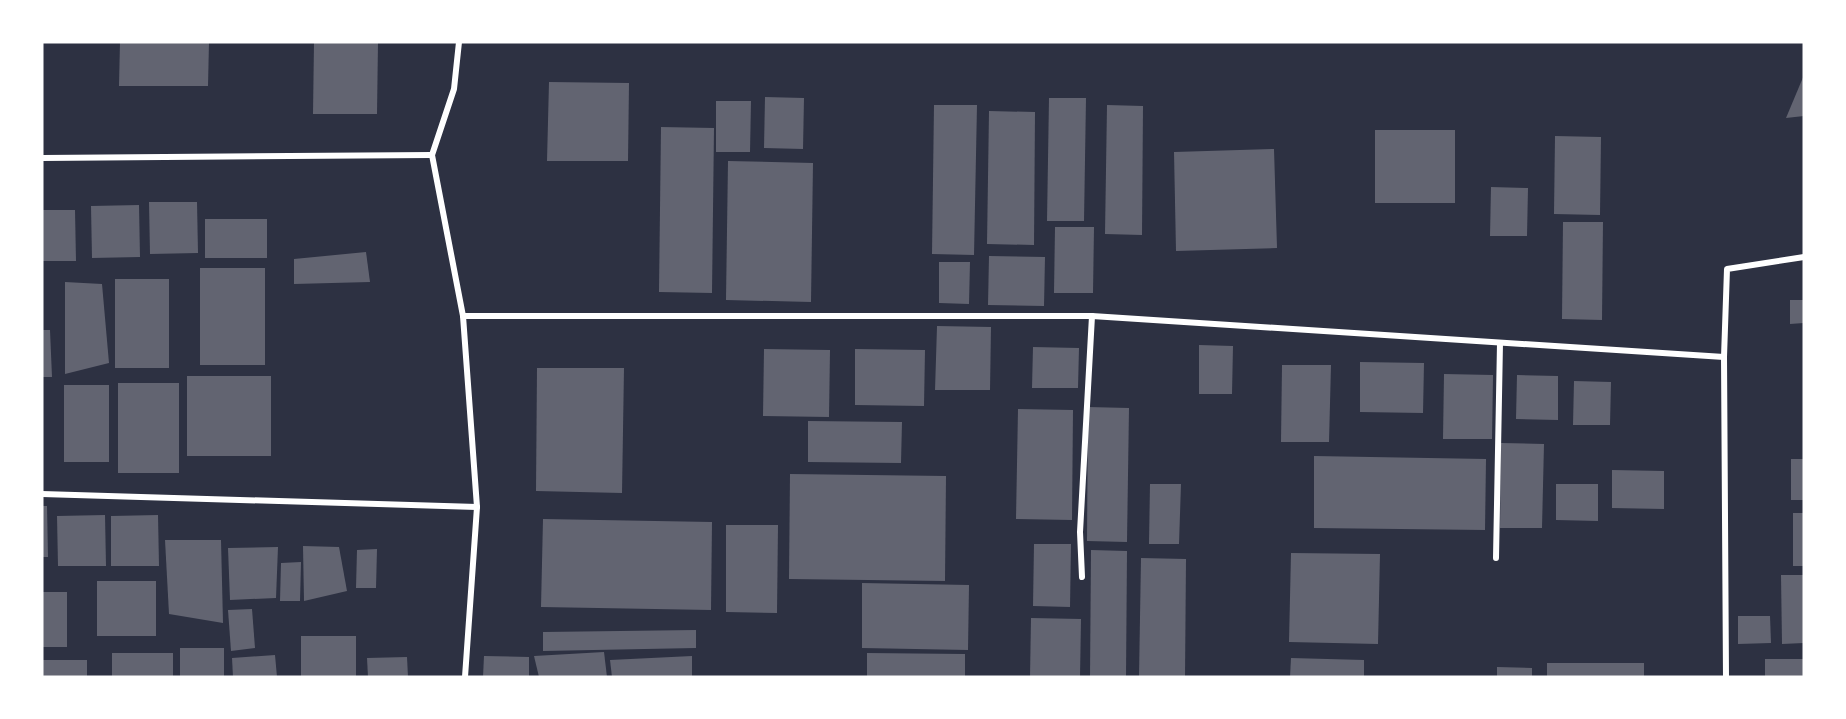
<svg xmlns="http://www.w3.org/2000/svg" width="1846" height="719" font-family="Commissioner,sans-serif">
	<style>
		.building { fill: #626471 }
		.lines { fill: none; stroke-linecap: round; stroke-linejoin: round }
		.minor { stroke: #fff; stroke-width: 6 }
	</style>
	<rect width="100%" height="100%" fill="#2d3142"/>
	<g class="building">
		<path d="M 120,42 L 209,42 L 208,86 L 119,86 Z"/>
		<path d="M 314,42 L 378,42 L 377,114 L 313,114 Z"/>
		<path d="M 1804,75 L 1804,116 L 1786,118 Z"/>
		<path d="M 549,82 L 629,83 L 628,161 L 547,161 Z"/>
		<path d="M 765,97 L 804,98 L 803,149 L 764,148 Z"/>
		<path d="M 1049,98 L 1086,98 L 1084,221 L 1047,221 Z"/>
		<path d="M 716,101 L 751,101 L 750,152 L 716,152 Z"/>
		<path d="M 934,105 L 977,105 L 974,255 L 932,254 Z"/>
		<path d="M 1107,105 L 1143,106 L 1142,235 L 1105,234 Z"/>
		<path d="M 989,111 L 1035,112 L 1034,245 L 987,244 Z"/>
		<path d="M 661,127 L 714,128 L 712,293 L 659,292 Z"/>
		<rect x="1375" y="130" width="80" height="73"/>
		<path d="M 1555,136 L 1601,137 L 1600,215 L 1554,214 Z"/>
		<path d="M 1274,149 L 1277,248 L 1176,251 L 1174,152 Z"/>
		<path d="M 728,161 L 813,163 L 811,302 L 726,300 Z"/>
		<path d="M 1491,187 L 1528,188 L 1527,236 L 1490,236 Z"/>
		<path d="M 149,202 L 197,202 L 198,253 L 150,254 Z"/>
		<path d="M 139,205 L 140,257 L 92,258 L 91,206 Z"/>
		<path d="M 42,210 L 75,210 L 76,261 L 42,261 Z"/>
		<rect x="205" y="219" width="62" height="39"/>
		<path d="M 1563,222 L 1603,222 L 1602,320 L 1562,319 Z"/>
		<path d="M 1055,227 L 1094,227 L 1093,293 L 1054,293 Z"/>
		<path d="M 366,252 L 370,282 L 294,284 L 294,259 Z"/>
		<path d="M 989,256 L 1045,257 L 1044,306 L 988,305 Z"/>
		<path d="M 939,262 L 970,262 L 969,304 L 939,303 Z"/>
		<rect x="200" y="268" width="65" height="97"/>
		<rect x="115" y="279" width="54" height="89"/>
		<path d="M 65,282 L 102,284 L 109,363 L 65,374 Z"/>
		<path d="M 1790,300 L 1804,300 L 1804,323 L 1790,324 Z"/>
		<path d="M 937,326 L 991,327 L 990,390 L 935,390 Z"/>
		<path d="M 42,330 L 50,330 L 52,377 L 42,377 Z"/>
		<path d="M 1199,345 L 1233,346 L 1232,394 L 1199,394 Z"/>
		<path d="M 1033,347 L 1079,348 L 1078,388 L 1032,388 Z"/>
		<path d="M 764,349 L 830,350 L 829,417 L 763,416 Z"/>
		<path d="M 855,349 L 925,350 L 924,406 L 855,405 Z"/>
		<path d="M 1360,362 L 1424,363 L 1423,413 L 1360,412 Z"/>
		<path d="M 1282,365 L 1331,365 L 1329,442 L 1281,442 Z"/>
		<path d="M 537,368 L 624,368 L 622,493 L 536,491 Z"/>
		<path d="M 1444,374 L 1493,375 L 1492,439 L 1443,439 Z"/>
		<path d="M 1517,375 L 1558,376 L 1558,420 L 1516,419 Z"/>
		<rect x="187" y="376" width="84" height="80"/>
		<path d="M 1574,381 L 1611,382 L 1610,425 L 1573,425 Z"/>
		<rect x="118" y="383" width="61" height="90"/>
		<rect x="64" y="385" width="45" height="77"/>
		<path d="M 1088,407 L 1129,408 L 1127,542 L 1087,541 Z"/>
		<path d="M 1018,409 L 1073,410 L 1072,520 L 1016,519 Z"/>
		<path d="M 808,421 L 902,422 L 901,463 L 808,462 Z"/>
		<path d="M 1501,443 L 1544,444 L 1542,528 L 1500,528 Z"/>
		<path d="M 1314,456 L 1486,459 L 1485,530 L 1314,528 Z"/>
		<rect x="1791" y="459" width="13" height="41"/>
		<path d="M 1612,470 L 1664,471 L 1664,509 L 1612,508 Z"/>
		<path d="M 790,474 L 946,476 L 945,581 L 789,579 Z"/>
		<path d="M 1150,484 L 1181,484 L 1179,544 L 1149,544 Z"/>
		<path d="M 1556,484 L 1598,484 L 1598,521 L 1556,520 Z"/>
		<path d="M 42,506 L 47,506 L 48,557 L 42,557 Z"/>
		<rect x="1793" y="513" width="11" height="53"/>
		<path d="M 105,515 L 106,566 L 58,566 L 57,516 Z"/>
		<path d="M 158,515 L 159,566 L 111,566 L 111,516 Z"/>
		<path d="M 543,519 L 712,522 L 711,610 L 541,607 Z"/>
		<path d="M 726,525 L 778,525 L 777,613 L 726,612 Z"/>
		<path d="M 165,540 L 221,540 L 223,623 L 169,614 Z"/>
		<path d="M 1034,544 L 1071,544 L 1070,607 L 1033,606 Z"/>
		<path d="M 303,546 L 339,547 L 347,591 L 304,601 Z"/>
		<path d="M 278,547 L 276,598 L 230,600 L 228,548 Z"/>
		<path d="M 377,549 L 376,588 L 356,588 L 357,550 Z"/>
		<path d="M 1091,550 L 1127,551 L 1126,677 L 1090,677 Z"/>
		<path d="M 1291,553 L 1380,554 L 1378,644 L 1289,642 Z"/>
		<path d="M 1141,558 L 1186,559 L 1185,677 L 1139,677 Z"/>
		<path d="M 301,562 L 300,601 L 280,601 L 281,563 Z"/>
		<path d="M 1781,575 L 1804,575 L 1804,643 L 1782,644 Z"/>
		<rect x="97" y="581" width="59" height="55"/>
		<path d="M 862,583 L 969,585 L 968,650 L 862,648 Z"/>
		<rect x="42" y="592" width="25" height="55"/>
		<path d="M 252,609 L 255,648 L 231,651 L 228,610 Z"/>
		<path d="M 1738,616 L 1770,616 L 1771,643 L 1738,644 Z"/>
		<path d="M 1031,618 L 1081,619 L 1080,677 L 1030,677 Z"/>
		<path d="M 696,630 L 696,648 L 543,651 L 543,632 Z"/>
		<rect x="301" y="636" width="55" height="41"/>
		<rect x="180" y="648" width="44" height="29"/>
		<path d="M 604,652 L 607,677 L 539,677 L 534,656 Z"/>
		<rect x="112" y="653" width="61" height="24"/>
		<path d="M 867,653 L 965,654 L 965,677 L 867,677 Z"/>
		<path d="M 275,655 L 277,677 L 233,677 L 232,658 Z"/>
		<path d="M 484,656 L 529,657 L 529,677 L 483,677 Z"/>
		<path d="M 692,656 L 692,677 L 612,677 L 610,660 Z"/>
		<path d="M 407,657 L 408,677 L 368,677 L 367,658 Z"/>
		<path d="M 1291,658 L 1364,660 L 1364,677 L 1290,677 Z"/>
		<rect x="1765" y="659" width="39" height="18"/>
		<rect x="42" y="660" width="45" height="17"/>
		<rect x="1547" y="663" width="97" height="14"/>
		<path d="M 1497,667 L 1532,668 L 1532,677 L 1497,677 Z"/>
	</g>
	<g class="lines">
		<g class="minor">
			<path d="M 459,42 L 454,89 L 432,155 L 463,316 L 477,507 L 465,677"/>
			<path d="M 42,158 L 432,155"/>
			<path d="M 463,316 L 1092,316 L 1724,357"/>
			<path d="M 42,494 L 477,507"/>
			<path d="M 1496,558 L 1500,343"/>
			<path d="M 1082,577 L 1080,532 L 1092,316"/>
			<path d="M 1726,677 L 1724,357 L 1727,269 L 1804,257"/>
		</g>
	</g>
	<rect width="1846" height="719" fill="none" stroke="#ffffff" stroke-width="87"/>
</svg>
